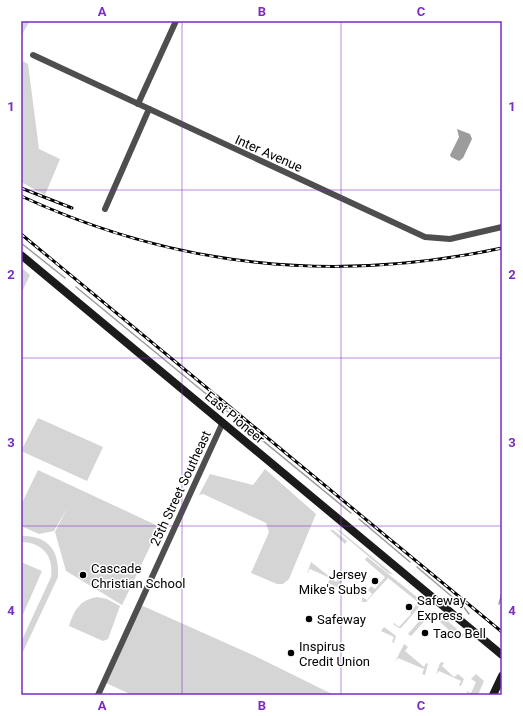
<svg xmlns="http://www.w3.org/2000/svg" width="523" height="716" font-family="Roboto,sans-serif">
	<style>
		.green { fill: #d5d5d5 }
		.water { fill: #9c9c9c }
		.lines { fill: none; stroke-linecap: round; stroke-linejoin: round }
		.stream { stroke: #9c9c9c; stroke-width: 1.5 }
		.street { stroke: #4e4e4e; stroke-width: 6 }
		.secondary { stroke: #1b1b1b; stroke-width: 8 }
		.rail-casing { stroke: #000; stroke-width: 3 }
		.rail { stroke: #fff; stroke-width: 1.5; stroke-dasharray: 4.5; stroke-linecap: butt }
		.grid { fill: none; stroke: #7b2cbf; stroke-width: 1; stroke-opacity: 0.55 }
		.poi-dot { fill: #000; stroke: #fff; stroke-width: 1.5 }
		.labels { text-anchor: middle; stroke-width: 3; stroke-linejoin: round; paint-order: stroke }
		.street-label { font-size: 13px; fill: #000; stroke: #fff }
		.poi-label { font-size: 13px; fill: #000; stroke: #fff; text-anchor: start }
		.neatline { fill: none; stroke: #7b2cbf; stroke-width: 1.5 }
		.grid-label { font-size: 13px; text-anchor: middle; font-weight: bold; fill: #7b2cbf }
	</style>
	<rect width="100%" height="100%" fill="#fff"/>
	<g class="green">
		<path d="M 21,21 L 30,21 L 21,36 Z"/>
		<path d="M 21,60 L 28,64 L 39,149 L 60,159 L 45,195 L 21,182 Z"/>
		<path d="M 21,267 L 30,275 L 21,294 Z"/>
		<path d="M 38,418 L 103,447 L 87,481 L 21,451 Z"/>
		<path d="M 265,469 L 316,514 L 289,579 L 283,584 L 277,584 L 251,573 L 269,532 L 266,523 L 203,494 L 199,495 L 210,474 L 253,485 Z"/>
		<path d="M 38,470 L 156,525 L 158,530 L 122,605 L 66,571 L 55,532 L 67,508 L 54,531 L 39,534 L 21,526 L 21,505 Z"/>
		<path d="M 335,528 L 339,530 L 394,575 L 388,573 Z"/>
		<path d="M 330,530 L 333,530 L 347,541 L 345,544 Z"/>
		<path d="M 21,536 C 48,535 60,551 58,577 L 21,656 L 21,642 L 51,577 C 54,556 42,542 21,542 Z"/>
		<path d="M 367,557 L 417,597 L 418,602 L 388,578 L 366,602 L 362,602 L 362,597 L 367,600 L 372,594 L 368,590 L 371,586 L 375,589 L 385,577 L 365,560 Z"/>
		<path d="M 21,562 L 42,571 L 21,619 Z"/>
		<path d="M 311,562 L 336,582 L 339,579 L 342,581 L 339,585 L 354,594 L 357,589 L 358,593 L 354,595 L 328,583 L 330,578 L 310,569 L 307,574 Z"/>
		<path d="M 97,597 L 107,599 L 120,606 L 108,639 L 103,641 L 69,626 C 74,610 80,600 97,597 Z"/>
		<path d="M 416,605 L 419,607 L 401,628 L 399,628 L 393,624 L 394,623 L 399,627 L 411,614 L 410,613 Z"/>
		<path d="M 143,606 L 255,656 L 334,695 L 132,695 L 106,683 L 141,607 Z"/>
		<path d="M 434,611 L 442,617 L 439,621 L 432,616 L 429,616 L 411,636 L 408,634 L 427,612 Z"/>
		<path d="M 444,618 L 464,635 L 460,639 L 453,634 L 451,637 L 448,629 L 440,622 Z"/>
		<path d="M 384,627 L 396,636 L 394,643 L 392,642 L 394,637 L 381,631 Z"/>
		<path d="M 404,644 L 408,647 L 405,651 L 424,667 L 426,663 L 428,664 L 425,675 L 422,674 L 424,669 L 398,658 L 395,662 Z"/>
		<path d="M 442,662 L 444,663 L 442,666 L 454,677 L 458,674 L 464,679 L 461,686 L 459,685 L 461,681 L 439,671 L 436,674 L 440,663 Z"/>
		<path d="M 476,674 L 484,681 L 478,695 L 469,695 L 466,691 L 471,693 L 476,682 L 471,679 Z"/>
	</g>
	<path class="water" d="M 457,129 L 470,134 L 472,139 L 463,158 L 459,161 L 451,157 L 450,155 L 459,137 Z"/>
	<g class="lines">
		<g class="stream">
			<path d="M 21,243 L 65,278"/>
			<path d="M 76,287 L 233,416"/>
			<path d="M 240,422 L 351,513"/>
			<path d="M 359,519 L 410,562"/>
			<path d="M 417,567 L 463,606 L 469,614"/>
			<path d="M 499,604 L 502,593"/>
		</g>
		<g class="street">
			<path d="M 33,55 L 425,237 L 450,239 L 502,227"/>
			<path d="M 138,104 L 176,21"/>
			<path d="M 105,209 L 149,109"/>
			<path d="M 98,695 L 223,422"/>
		</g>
		<g class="secondary">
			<path d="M 21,255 L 502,655"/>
			<path d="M 493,695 L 502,676"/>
		</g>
		<defs>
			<g id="rail">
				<path d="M 21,188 L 72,208"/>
				<path d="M 21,196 C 176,268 335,284 502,248"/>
				<path d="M 21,234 L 502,632"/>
			</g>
		</defs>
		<use href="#rail" class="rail-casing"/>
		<use href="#rail" class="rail"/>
	</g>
	<path class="grid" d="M 182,21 L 182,695M 341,21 L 341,695M 21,190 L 502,190M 21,358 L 502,358M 21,526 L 502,526"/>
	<g class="poi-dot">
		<circle cx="83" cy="575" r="4"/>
		<circle cx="375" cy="581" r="4"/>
		<circle cx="409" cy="607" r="4"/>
		<circle cx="309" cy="619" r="4"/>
		<circle cx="425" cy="633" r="4"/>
		<circle cx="291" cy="653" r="4"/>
	</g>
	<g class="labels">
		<g class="street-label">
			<text transform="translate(269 153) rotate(24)" y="5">Inter Avenue</text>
			<text transform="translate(235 417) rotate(40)" y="5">East Pioneer</text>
			<text transform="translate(180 488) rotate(-65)" y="5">25th Street Southeast</text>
		</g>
		<g class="poi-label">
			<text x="91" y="573">Cascade<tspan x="91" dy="15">Christian School</tspan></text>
			<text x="367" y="579" text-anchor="end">Jersey<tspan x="367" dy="15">Mike's Subs</tspan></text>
			<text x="417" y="605">Safeway<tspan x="417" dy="15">Express</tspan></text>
			<text x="317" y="624">Safeway</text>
			<text x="433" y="638">Taco Bell</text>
			<text x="299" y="651">Inspirus<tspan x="299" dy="15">Credit Union</tspan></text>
		</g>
	</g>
	<rect width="523" height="716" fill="none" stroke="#ffffff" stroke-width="44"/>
	<rect x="22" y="22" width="479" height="672" class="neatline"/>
	<g class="grid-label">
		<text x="102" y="16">A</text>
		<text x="262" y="16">B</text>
		<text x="421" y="16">C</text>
		<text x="11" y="111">1</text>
		<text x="512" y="111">1</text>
		<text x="11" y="279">2</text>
		<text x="512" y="279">2</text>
		<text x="11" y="447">3</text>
		<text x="512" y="447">3</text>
		<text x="11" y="615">4</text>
		<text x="512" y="615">4</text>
		<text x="102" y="710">A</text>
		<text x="262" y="710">B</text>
		<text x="421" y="710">C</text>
	</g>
</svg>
